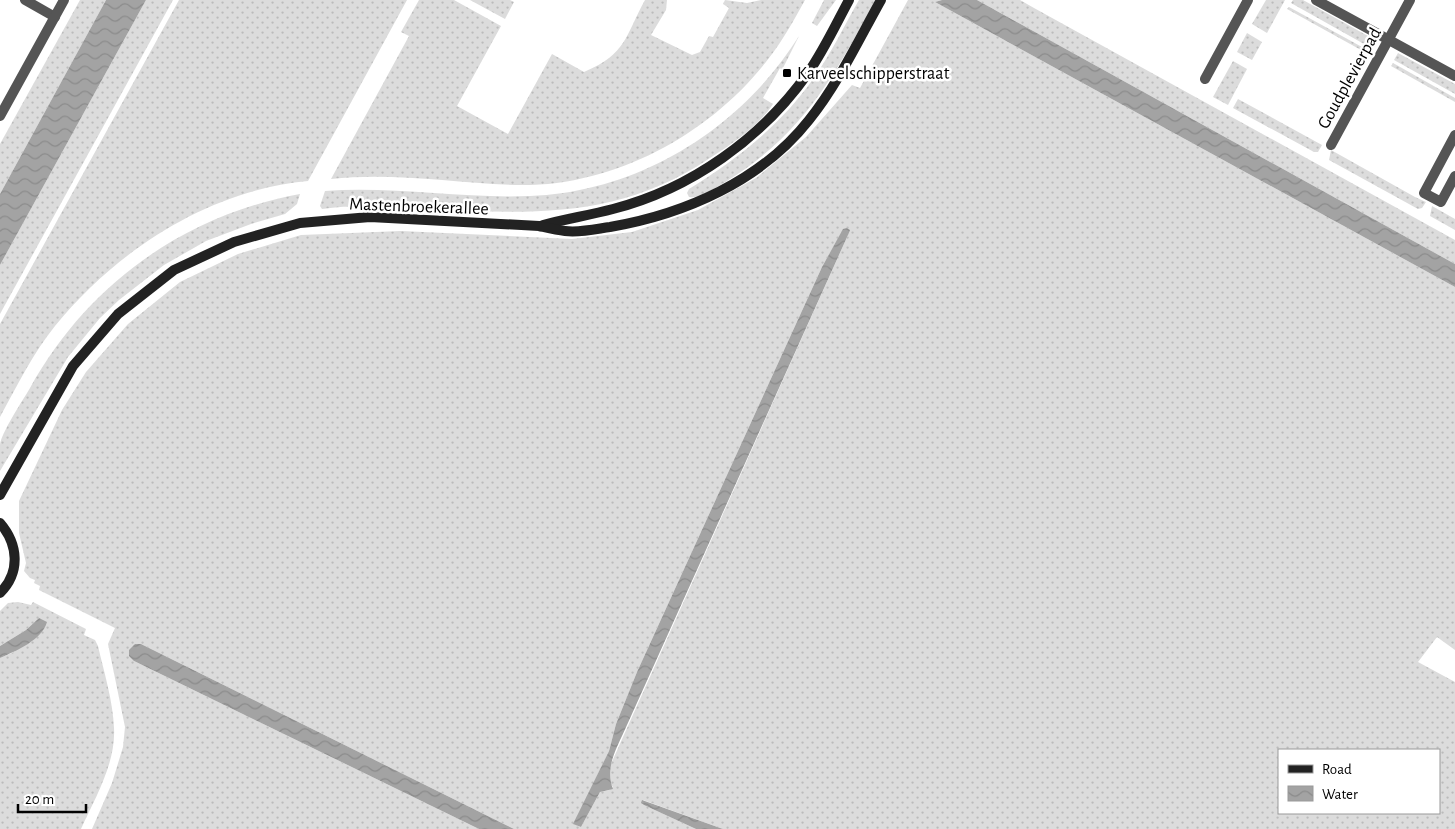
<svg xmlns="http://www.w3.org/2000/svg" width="1455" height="829" font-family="'Alegreya Sans',sans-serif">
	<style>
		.grass { fill: url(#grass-dots); fill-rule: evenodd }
		.water { fill: url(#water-waves) }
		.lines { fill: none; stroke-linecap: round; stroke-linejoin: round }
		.service { stroke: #555; stroke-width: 10 }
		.minor { stroke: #555; stroke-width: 10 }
		.secondary { stroke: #222; stroke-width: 10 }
		.poi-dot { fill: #000; stroke: #fff; stroke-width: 2 }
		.labels { text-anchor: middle; stroke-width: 5; stroke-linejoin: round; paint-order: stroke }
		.poi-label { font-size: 18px; fill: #000; stroke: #fff; text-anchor: start }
		.street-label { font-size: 18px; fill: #000; stroke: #fff }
	</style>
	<defs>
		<pattern id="grass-dots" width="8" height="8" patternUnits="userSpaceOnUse" patternTransform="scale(1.25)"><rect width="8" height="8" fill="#dcdcdc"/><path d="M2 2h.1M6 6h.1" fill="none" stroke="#bbb" stroke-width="1.8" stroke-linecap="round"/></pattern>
		<pattern id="water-waves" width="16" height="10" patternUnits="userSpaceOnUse" patternTransform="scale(1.25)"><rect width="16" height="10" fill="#a3a3a3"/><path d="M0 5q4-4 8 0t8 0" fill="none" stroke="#8b8b8b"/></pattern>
	</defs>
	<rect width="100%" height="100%" fill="#fff"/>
	<g class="grass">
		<path d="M 80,0 L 106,0 L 0,194 L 0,144 Z"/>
		<path d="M 146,0 L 173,0 L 0,314 L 0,265 Z"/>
		<path d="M 179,0 L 407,0 L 308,181 C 209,190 117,250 55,326 C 33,353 17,386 0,417 L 0,324 Z"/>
		<path d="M 419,0 L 454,0 L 501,26 L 457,106 L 508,134 L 552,54 L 584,72 C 627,54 625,36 645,0 L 667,0 L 666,10 L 651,35 L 692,55 L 700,52 L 709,36 L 713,37 L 729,8 L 723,4 L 725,0 L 747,3 L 761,0 L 805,0 C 794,20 783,40 769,58 C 711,134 614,187 517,185 C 455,183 392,172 331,179 L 409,36 L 401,32 Z"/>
		<path d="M 470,0 L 510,0 L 514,2 L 505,19 Z"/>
		<path d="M 824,0 L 836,0 L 817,26 L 812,23 Z"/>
		<path d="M 859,0 L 876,0 C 833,77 805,132 727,181 C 718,186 700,199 689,197 L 687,193 L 689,189 C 737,159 780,126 813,79 C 831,54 844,26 859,0 Z"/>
		<path d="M 908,0 L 942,0 L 935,2 L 1455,287 L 1455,650 L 1437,637 L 1418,662 L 1455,682 L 1455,829 L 723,829 L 643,800 L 646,806 L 696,829 L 514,829 L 141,644 L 134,661 L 479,829 L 92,829 L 112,783 L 123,747 L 125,727 L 108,644 L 115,628 L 39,590 L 40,586 L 34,583 L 35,580 L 30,578 L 24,571 L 26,563 L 19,533 L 19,501 L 62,410 L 86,372 L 128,324 L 180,282 L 238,254 L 301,235 L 401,231 L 572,239 L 632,232 L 698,210 L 756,178 L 806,137 L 852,85 L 860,88 ZM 843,230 L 848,235 L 610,766 L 609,782 L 613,787 L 609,790 L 600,792 L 581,827 L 574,824 L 609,751 L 616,724 L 637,672 L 822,267 ZM 1279,750 L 1439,750 L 1439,813 L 1279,813 Z"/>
		<path d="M 977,0 L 1020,0 L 1034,8 L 1455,240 L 1455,264 Z"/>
		<path d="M 1266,0 L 1285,0 L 1267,33 L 1252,24 Z"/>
		<path d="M 1293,0 L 1303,0 L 1368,36 L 1364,44 L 1291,3 Z"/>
		<path d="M 1289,7 L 1362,47 L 1361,50 L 1287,9 Z"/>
		<path d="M 1247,33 L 1262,42 L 1252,60 L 1237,52 Z"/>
		<path d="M 799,36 L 782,70 L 780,68 L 763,98 L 773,104 C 759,126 732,144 710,158 C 619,219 533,214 428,209 C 393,207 357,204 322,209 L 320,206 L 325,191 C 394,186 462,199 530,196 C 639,192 741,129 799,36 Z"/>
		<path d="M 1398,53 L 1455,84 L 1455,94 L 1394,60 Z"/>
		<path d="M 1233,61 L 1247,69 L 1228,105 L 1213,97 Z"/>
		<path d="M 1393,63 L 1455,98 L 1455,102 L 1391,66 Z"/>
		<path d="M 1238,99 L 1322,145 L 1318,152 L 1314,152 L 1233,108 Z"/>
		<path d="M 1331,150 L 1415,197 L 1426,202 L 1422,208 L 1418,209 L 1329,160 Z"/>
		<path d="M 300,194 L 297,204 L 285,214 L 251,224 L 206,241 L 164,265 L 119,300 L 100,318 L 68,357 L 0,471 C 0,463 0,453 0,445 C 1,433 23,400 30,388 C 87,285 184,215 300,194 Z"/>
		<path d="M 1432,206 L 1455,219 L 1455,230 L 1430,216 Z"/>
		<path d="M 18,602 L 31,605 L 33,602 L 86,629 L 84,635 L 95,640 L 98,646 C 104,672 113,701 114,728 C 116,763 95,798 81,829 L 0,829 L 0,658 L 14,652 L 39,618 L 26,630 L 0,646 L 0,611 L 8,603 Z"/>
	</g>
	<g class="water">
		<path d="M 106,0 L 146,0 L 0,265 L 0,194 Z"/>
		<path d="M 942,0 L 977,0 L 1455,264 L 1455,287 L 935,2 Z"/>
		<path d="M 847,228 L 850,230 L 848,235 L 627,725 C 618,746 604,767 613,789 L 600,792 L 581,827 L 573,824 L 609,751 L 616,724 L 637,672 L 822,267 L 843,229 Z"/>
		<path d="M 39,618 L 47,622 C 42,640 16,651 0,658 L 0,646 L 26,630 Z"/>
		<path d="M 135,644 L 141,644 L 514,829 L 479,829 L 134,661 L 129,656 L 129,650 Z"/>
		<path d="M 642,800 L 723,829 L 696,829 L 646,806 L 641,803 Z"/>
	</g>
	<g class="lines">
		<g class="service">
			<path d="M 1455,135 L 1424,193 L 1441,202 L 1455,176"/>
			<path d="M 1331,145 L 1410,0"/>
		</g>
		<g class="minor">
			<path d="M 25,0 L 55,17"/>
			<path d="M 1316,0 L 1455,76"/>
			<path d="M 1205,79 L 1248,0"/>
			<path d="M 0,116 L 64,0"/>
		</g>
		<g class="secondary">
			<path d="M 543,225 C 566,219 590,215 613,209 C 691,189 762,138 808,73 C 824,50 836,24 849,0"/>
			<path d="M 0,495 L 73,366 L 118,314 L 174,270 L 234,242 L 300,223 L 370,217 L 539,226 C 548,228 556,230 565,231 C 580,233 596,229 610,227 C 685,214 761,181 809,120 C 838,84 858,41 881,0"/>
			<path d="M 0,523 C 18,544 21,572 0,593"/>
		</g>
	</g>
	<rect class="poi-dot" x="782" y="68" width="10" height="10" rx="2.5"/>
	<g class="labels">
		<g class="poi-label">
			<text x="797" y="79">Karveelschipperstraat</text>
		</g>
		<g class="street-label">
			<text transform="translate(1349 78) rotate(-61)" y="6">Goudplevierpad</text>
			<text transform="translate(419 206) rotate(2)" y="6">Mastenbroekerallee</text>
		</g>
	</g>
	<rect x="1278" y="749" width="162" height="65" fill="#ffffff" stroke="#999999"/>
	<rect x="1288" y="765" width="25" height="8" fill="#222222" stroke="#999999"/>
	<text x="1322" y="774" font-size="15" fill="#000000">Road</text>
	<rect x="1288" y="786" width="25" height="15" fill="url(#water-waves)" stroke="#999999"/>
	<text x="1322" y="799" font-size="15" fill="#000000">Water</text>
	<path d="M18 804v8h68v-8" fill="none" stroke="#000000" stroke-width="2.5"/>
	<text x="25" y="804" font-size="15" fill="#000000" stroke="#ffffff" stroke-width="4" paint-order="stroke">20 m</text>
</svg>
